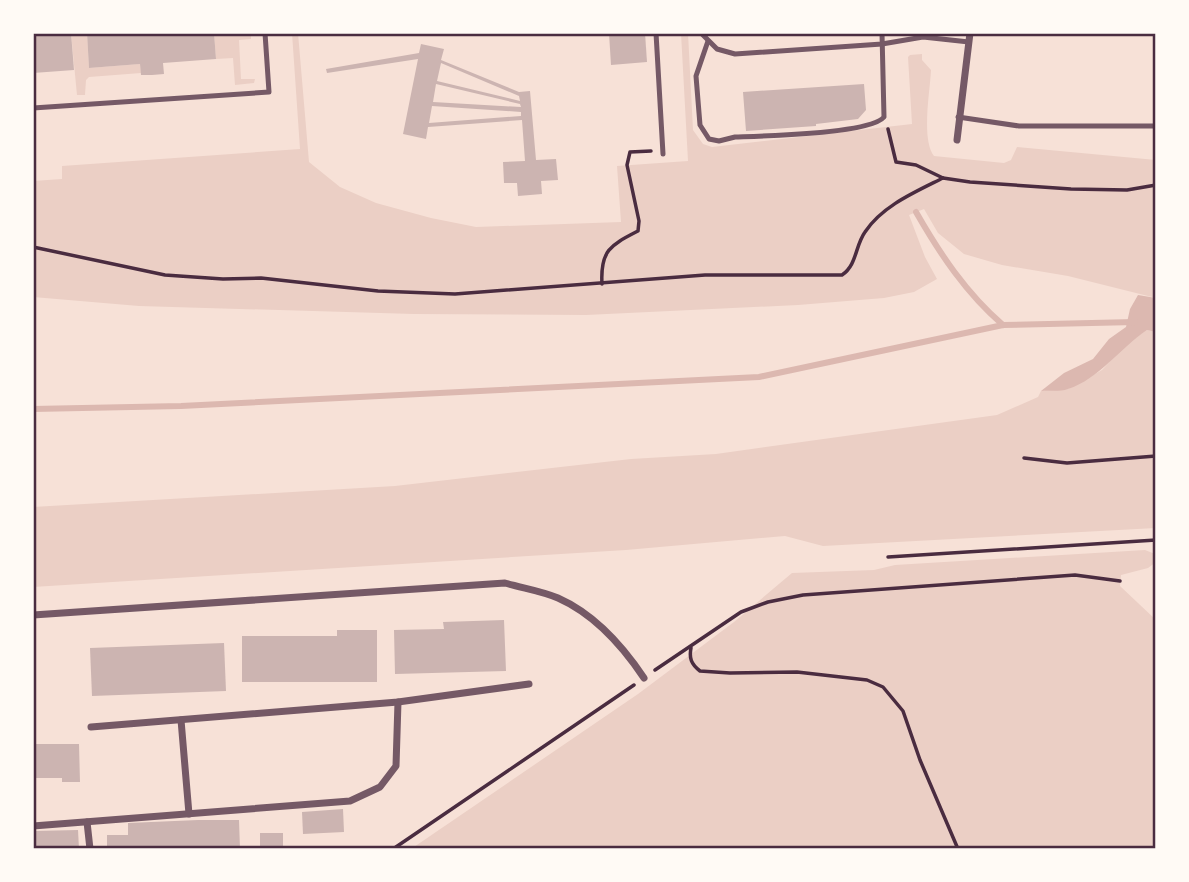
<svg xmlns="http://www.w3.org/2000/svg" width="1189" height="882" font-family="Montserrat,sans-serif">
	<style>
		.green { fill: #ebcfc5 }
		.water { fill: #dcb8b0 }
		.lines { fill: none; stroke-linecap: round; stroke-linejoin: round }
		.stream { stroke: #dcb8b0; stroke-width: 6 }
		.building { fill: #ccb4b1; fill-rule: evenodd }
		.path { stroke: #4a2c40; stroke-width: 3.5 }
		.service { stroke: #755966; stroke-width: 5 }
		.minor { stroke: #755966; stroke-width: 7 }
		.neatline { fill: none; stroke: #4a2c40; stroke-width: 2.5 }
	</style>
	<rect width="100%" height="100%" fill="#f7e1d7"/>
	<g class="green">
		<path d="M 71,33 L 87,33 L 89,68 L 140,64 L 141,73 L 89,77 L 86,80 L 85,95 L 77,95 Z"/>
		<path d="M 214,33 L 251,33 L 251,39 L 239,40 L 241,79 L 255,79 L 254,83 L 235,85 L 233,58 L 216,59 Z"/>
		<path d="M 292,33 L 298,33 L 309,162 L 340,187 L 376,203 L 431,218 L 476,227 L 621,222 L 617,166 L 688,161 L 681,33 L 688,33 L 693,130 L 703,144 L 712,147 L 912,124 L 908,57 L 910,55 L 922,54 L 922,60 L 931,70 C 930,92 921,139 934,156 L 1004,163 L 1011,160 L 1017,147 L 1156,160 L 1156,298 L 1068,276 L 1002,265 L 964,254 L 938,233 L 924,209 L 909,215 L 925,257 L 937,279 L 914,292 L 884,298 L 798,305 L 586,315 L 414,314 L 139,306 L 33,297 L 33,181 L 62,179 L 62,166 L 300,149 Z"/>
		<path d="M 1147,330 L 1156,332 L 1156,528 L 823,546 L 785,536 L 626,550 L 33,587 L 33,507 L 395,486 L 631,459 L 716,454 L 997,415 L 1038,397 L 1041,391 L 1068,389 L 1102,370 L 1128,342 Z"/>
		<path d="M 1145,550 L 1155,554 L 1156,562 L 1148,568 L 1121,575 L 1120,586 L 1156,620 L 1156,849 L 411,849 L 638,694 L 734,622 L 792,573 L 874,570 L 895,565 Z"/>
	</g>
	<path class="water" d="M 1138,295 L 1156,298 L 1156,332 L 1147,330 C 1120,348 1099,379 1068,389 C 1060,392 1049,390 1041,391 L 1064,373 L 1093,359 L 1109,339 L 1126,327 L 1130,309 Z"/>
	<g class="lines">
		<g class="stream">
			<path d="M 916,212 C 940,254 966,293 1003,325"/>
			<path d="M 33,409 L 181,406 L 759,377 L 1003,325 L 1135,322"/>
		</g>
	</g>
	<g class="building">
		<path d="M 33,33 L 71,33 L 74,70 L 33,73 Z"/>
		<path d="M 87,33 L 214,33 L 216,59 L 163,63 L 164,74 L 152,75 L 141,75 L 140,64 L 89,68 Z"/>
		<path d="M 609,33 L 645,33 L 647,62 L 611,65 Z"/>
		<path d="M 421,44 L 444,49 L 441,60 L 519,92 L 530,91 L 536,160 L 556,159 L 558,180 L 541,181 L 542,194 L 518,196 L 517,183 L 504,183 L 503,162 L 525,161 L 522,120 L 428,127 L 426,139 L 403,134 L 418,59 L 327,73 L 326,69 L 419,53 ZM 441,63 L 519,96 L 520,101 L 437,81 ZM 436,84 L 520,104 L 521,107 L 433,102 ZM 432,106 L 521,112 L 521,116 L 429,123 Z"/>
		<path d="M 864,84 L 866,110 L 858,119 L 816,124 L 816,126 L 746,131 L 743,92 Z"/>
		<path d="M 504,620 L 506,671 L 395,674 L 394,630 L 444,629 L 443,622 Z"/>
		<path d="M 337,630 L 377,630 L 377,682 L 242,682 L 242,636 L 337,636 Z"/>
		<path d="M 224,643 L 226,691 L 92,696 L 90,648 Z"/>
		<path d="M 33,744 L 79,744 L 80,782 L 62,782 L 62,778 L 33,778 Z"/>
		<path d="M 343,809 L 344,832 L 303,834 L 302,812 Z"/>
		<path d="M 198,820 L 239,820 L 240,849 L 107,849 L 107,835 L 128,835 L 128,823 Z"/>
		<path d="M 78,830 L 79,849 L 33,849 L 33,831 Z"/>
		<rect x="260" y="833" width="23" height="16"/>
	</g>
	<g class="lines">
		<g class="path">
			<path d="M 888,129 L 896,162 L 916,165 L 943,178 L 970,182 L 1071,189 L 1127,190 L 1156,185"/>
			<path d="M 33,247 L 165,275 L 223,279 L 261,278 L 378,291 L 455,294 L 705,275 L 842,275 C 857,265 855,246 865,232 C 882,206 915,192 943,178"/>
			<path d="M 602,284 C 600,250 611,245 638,231 L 639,221 L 627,165 L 630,152 L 651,151"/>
			<path d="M 1024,458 L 1067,463 L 1156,456"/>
			<path d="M 888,557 L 1156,540"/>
			<path d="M 691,648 C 689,658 691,664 700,671 L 730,673 L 797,672 L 867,680 L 883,687 L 903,711 L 920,760 L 958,849"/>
			<path d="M 655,670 L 741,612 L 768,602 L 803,595 L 1075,575 L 1120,581"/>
			<path d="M 393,849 L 634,685"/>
		</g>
		<g class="service">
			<path d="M 656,33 L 663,154"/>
			<path d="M 701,33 L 717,49 L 735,54 L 882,44 L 923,37 L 969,42"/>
			<path d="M 708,41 L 696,76 L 700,125 L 709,139 L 719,141 L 735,137 C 762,136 870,134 884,117 L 882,33"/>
			<path d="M 33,108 L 269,92 L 265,33"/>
			<path d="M 958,117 L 1019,126 L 1156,126"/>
		</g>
		<g class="minor">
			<path d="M 957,140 L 970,33"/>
			<path d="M 33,615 L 505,583 C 522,588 542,591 558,598 C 594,614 622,645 644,678"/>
			<path d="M 181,720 L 189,814"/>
			<path d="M 91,727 L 398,702 L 529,684"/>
			<path d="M 87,822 L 90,849"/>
			<path d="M 33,826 L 350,801 L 380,787 L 396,766 L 398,702"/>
		</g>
	</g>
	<rect width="1189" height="882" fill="none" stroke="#fffaf5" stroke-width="70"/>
	<rect x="35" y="35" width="1119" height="812" class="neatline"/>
</svg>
